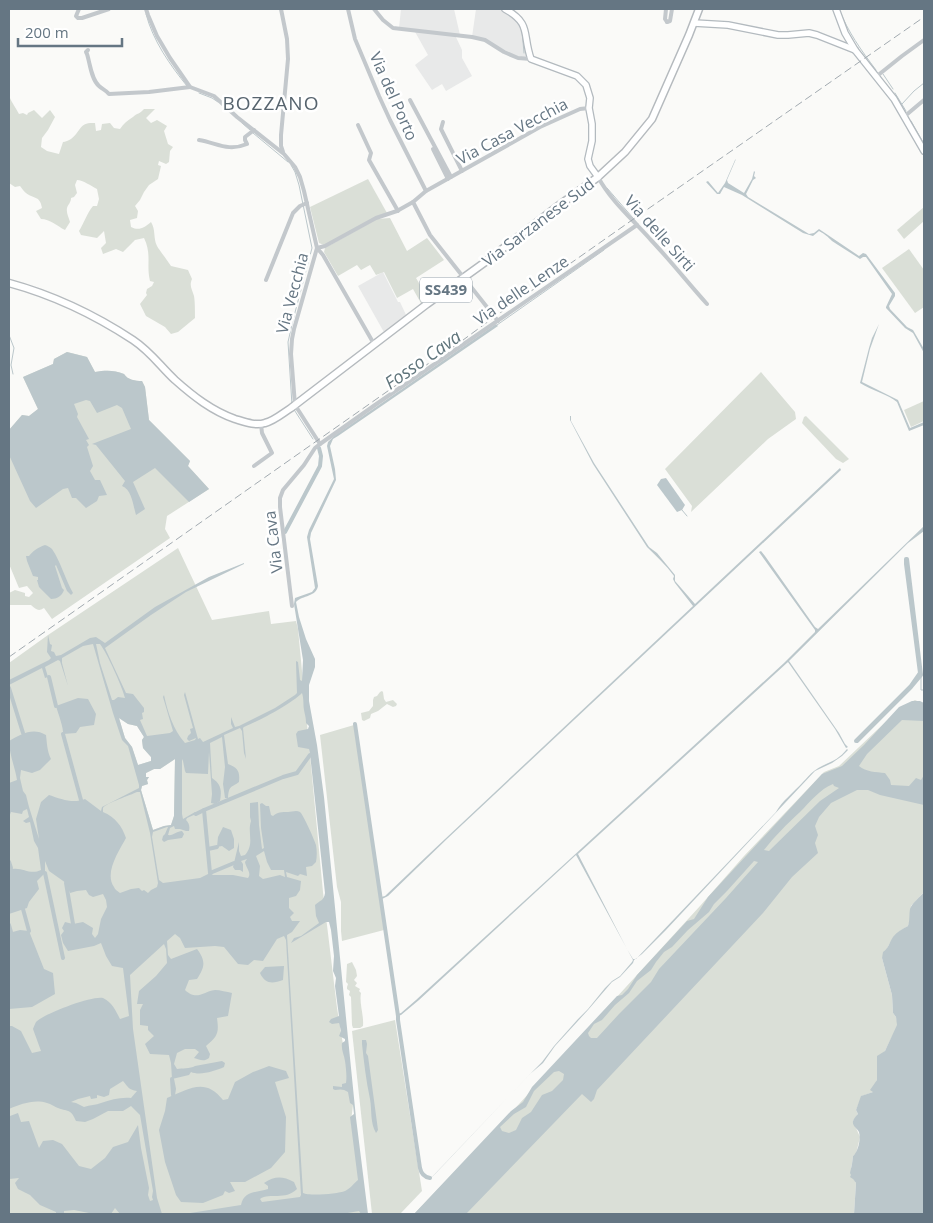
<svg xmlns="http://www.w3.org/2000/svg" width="933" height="1223" font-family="'Open Sans',sans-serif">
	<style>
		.built { fill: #e8e9e9 }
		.green { fill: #dadfd7; fill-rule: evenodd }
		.water { fill: #bbc7cb; fill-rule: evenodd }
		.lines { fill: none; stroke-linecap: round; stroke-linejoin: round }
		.stream { stroke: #bbc7cb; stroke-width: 1 }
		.canal { stroke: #bbc7cb; stroke-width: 4 }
		.secondary-casing { stroke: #b3babf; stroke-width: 8 }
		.primary-casing { stroke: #b5babe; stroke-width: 9 }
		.street { stroke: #c3c8cc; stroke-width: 4 }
		.secondary { stroke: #fff; stroke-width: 5.5 }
		.primary { stroke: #fff; stroke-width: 6 }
		.rail { stroke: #a2aab0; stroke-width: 1; stroke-dasharray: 8 4; stroke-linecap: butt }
		.labels { text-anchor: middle; stroke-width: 5; stroke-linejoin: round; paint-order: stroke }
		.shield { fill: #fff; stroke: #939fa8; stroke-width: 1 }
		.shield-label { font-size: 15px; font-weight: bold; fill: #657683 }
		.street-label { font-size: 16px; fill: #657683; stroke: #fff }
		.water-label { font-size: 18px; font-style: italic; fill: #60757c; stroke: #fff }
		.quarter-label { font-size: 19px; letter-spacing: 1px; fill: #57646e; stroke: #fff }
	</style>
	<rect width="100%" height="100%" fill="#fafaf8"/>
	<g class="built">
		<path d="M 401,9 L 454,9 L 460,35 L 455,35 L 462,50 L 462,58 L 472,76 L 446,91 L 442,84 L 432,90 L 415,65 L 428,55 L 414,30 L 399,28 Z"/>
		<path d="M 476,9 L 505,9 L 522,22 L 531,59 L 518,58 L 485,40 L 472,37 Z"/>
		<path d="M 383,272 L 398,302 L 400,302 L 407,317 L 385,334 L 358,286 Z"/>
	</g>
	<g class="green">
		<path d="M 9,96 C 12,103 16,108 19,114 L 23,113 L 27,115 L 28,113 L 34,110 L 42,118 L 50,110 L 55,117 L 48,130 L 42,138 L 41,147 L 47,151 L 59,154 L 63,142 C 65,142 69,140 71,139 C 82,130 79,122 95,123 L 96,131 L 101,130 L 102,124 L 110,123 L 114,128 L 120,129 C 123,124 128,120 133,117 C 137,113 140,114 144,109 L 155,109 L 146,118 L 151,123 L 157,120 L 167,126 L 164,131 L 168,144 L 173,147 L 170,151 L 169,162 L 166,164 L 159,161 L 158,165 L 161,166 L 158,179 L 149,185 L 144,192 L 140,200 L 135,206 L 138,211 L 137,218 L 130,220 L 131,227 C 139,231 144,228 151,222 C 156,230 153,238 157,246 C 160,251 167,260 171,266 L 188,270 L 192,279 C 189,286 192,289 194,296 C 195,301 195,313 195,318 L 178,332 L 171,334 L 165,327 L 146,316 L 140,304 L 147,295 L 146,293 L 147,289 L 152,286 L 154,282 L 150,281 C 146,265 152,254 144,238 L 135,240 L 123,252 L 116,249 L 103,254 L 101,248 L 106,243 L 104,231 L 97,238 L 81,235 L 79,231 C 84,223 87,213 93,206 L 97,206 L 99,199 L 97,189 C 91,186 83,180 77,180 L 75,185 L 77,193 L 74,197 L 71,198 C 71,203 68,204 67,208 C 66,213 69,218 70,222 L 65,230 C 57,226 50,219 41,219 L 36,211 L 42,208 C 40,195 33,199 26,193 C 23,191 22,188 20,186 L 15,187 L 9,183 Z"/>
		<path d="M 368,179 L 387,213 L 324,245 L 319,243 L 310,207 Z"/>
		<path d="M 924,207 L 924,221 L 904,239 L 897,230 Z"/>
		<path d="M 390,218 L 407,251 L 427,238 L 444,260 L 416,278 L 429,300 L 422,305 L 413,289 L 397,298 L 384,272 L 376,275 L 370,265 L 361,270 L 357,265 L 338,276 L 324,252 L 325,248 L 377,219 Z"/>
		<path d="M 909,249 L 924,270 L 924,307 L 915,313 L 882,268 Z"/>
		<path d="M 67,352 L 87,357 L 95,372 C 106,370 114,370 124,374 C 128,380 135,381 142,381 L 145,387 L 149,420 L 190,461 L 188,466 L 209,489 L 167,516 L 165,529 L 170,538 L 52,619 L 44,608 C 38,612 36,609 31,605 L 9,605 L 9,593 L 15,590 L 25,593 L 25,596 L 29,597 L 33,593 L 27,586 L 19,588 L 9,564 L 9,430 L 22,415 L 29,416 L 38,409 L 23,377 L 53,364 L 54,359 Z"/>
		<path d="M 761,372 L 795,412 L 796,419 L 768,439 L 691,512 L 692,506 L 665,469 Z"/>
		<path d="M 924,401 L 924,421 L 911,427 L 904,410 Z"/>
		<path d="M 806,416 L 849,459 L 843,463 L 836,459 L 802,423 L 804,417 Z"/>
		<path d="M 178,548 L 212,620 L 269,611 L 271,624 L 296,621 L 298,629 L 323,892 L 337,1008 L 353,1105 L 351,1121 L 365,1214 L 9,1214 L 9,663 L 48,635 ZM 119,718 L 128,724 L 137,726 L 144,737 L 142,740 L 143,748 L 151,757 L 151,761 L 138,765 L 132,747 L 125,738 ZM 175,759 L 174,816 L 171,825 L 164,826 L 153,830 L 141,790 L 142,786 L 148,784 L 147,780 L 149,777 L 146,777 L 146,773 L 154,769 L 160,769 Z"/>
		<path d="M 382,691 L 383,692 L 384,699 L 386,702 L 393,700 L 397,704 L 396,706 L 393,707 L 387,704 L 378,711 L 371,714 L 370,718 L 364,721 L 362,720 L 361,713 L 369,711 L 373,706 L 373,700 L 374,697 L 377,696 L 380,692 Z"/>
		<path d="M 915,700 L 924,704 L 924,892 L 911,906 L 910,920 L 908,926 C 891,935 891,943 882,958 L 892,995 L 893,1013 L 896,1017 L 898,1025 L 877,1067 L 877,1080 L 873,1092 L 862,1096 L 856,1110 L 858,1114 L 853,1121 L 860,1137 L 856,1154 L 853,1156 L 852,1164 L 851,1168 L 851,1175 L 856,1183 L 854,1214 L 414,1214 L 509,1115 L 700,906 L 744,856 L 824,772 L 839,766 L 896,712 L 903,706 Z"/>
		<path d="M 354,725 L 384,930 L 342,941 L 341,931 L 341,902 L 337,887 L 320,735 Z"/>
		<path d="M 352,962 L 356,970 L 357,976 L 354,980 L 357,983 L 355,986 L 360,989 L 359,991 L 361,993 C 359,1003 364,1015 363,1026 L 360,1028 L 353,1028 L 352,1025 L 351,997 L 349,995 L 350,991 L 347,989 L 347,987 L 348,984 L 346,982 L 347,964 Z"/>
		<path d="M 395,1020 L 422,1191 L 400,1214 L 372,1214 L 352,1031 Z"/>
	</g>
	<g class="water">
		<path d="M 736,159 L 727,180 L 728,183 L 744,193 L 752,179 L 754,171 L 755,172 L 754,176 L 756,178 L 753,180 L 746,194 L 748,197 L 809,234 L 814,233 L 819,229 L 859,256 L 863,253 L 866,254 L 895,293 L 895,296 L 889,306 L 890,309 L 907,327 L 913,330 L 924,349 L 924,353 L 913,333 L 905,328 L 886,308 L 886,307 L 892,294 L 866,257 L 863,257 L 860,259 C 851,253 841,247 832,241 C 828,237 825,234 819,231 L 813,236 L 803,233 L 742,195 L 724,187 L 720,194 L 717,194 L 706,182 L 708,181 L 718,193 L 725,183 L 735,160 Z"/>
		<path d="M 496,324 L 498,326 L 338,436 L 333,439 L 330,446 L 335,469 L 336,480 L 311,533 L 310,539 L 318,586 C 316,597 303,595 296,602 L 299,617 L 306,639 L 315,659 L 315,667 L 309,685 L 309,701 L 317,745 L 324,797 L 356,1118 L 368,1214 L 361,1214 L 359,1211 L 342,1214 L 184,1214 L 241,1205 C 244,1190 257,1193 268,1189 L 268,1186 L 264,1183 C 275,1176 282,1176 294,1182 L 297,1189 C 285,1201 270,1192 260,1199 L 262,1202 L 300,1197 L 301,1195 L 286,940 L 284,936 L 277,939 L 263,961 L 254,960 L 248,965 L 238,964 L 224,947 L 215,946 L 185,948 L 180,938 L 175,934 L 167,941 L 168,955 L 171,959 L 197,949 C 206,961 205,967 197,979 L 189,980 L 185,990 C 197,1001 202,992 215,990 C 220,990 227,992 232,993 L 228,1016 L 217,1018 C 219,1033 218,1036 206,1046 L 210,1054 L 209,1058 C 204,1062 200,1060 194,1058 L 199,1052 L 195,1049 L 185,1049 L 177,1053 L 174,1064 L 177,1069 C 182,1068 190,1069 195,1066 L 222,1061 L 225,1063 L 224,1067 C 215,1071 200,1076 191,1072 L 189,1075 L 172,1079 L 171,1063 L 169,1055 L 150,1054 L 145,1044 L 154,1036 L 148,1030 L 148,1026 L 140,1025 L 140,1010 L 143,1004 L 137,1004 L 139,991 L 156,976 L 167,963 L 166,949 L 164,944 L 130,975 L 133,1029 L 157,1198 L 162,1214 L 120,1214 L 115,1208 L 111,1214 L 94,1214 L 74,1210 L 64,1211 L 64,1214 L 56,1214 L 56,1212 L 40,1205 L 30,1195 L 18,1189 L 15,1183 L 19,1178 L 9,1179 L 10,1116 L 18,1113 L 21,1122 L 29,1121 L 39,1148 L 43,1141 L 53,1140 L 62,1144 L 79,1166 L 91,1169 L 105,1158 L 113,1147 L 128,1142 L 138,1125 L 141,1148 L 149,1188 L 148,1195 L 150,1201 L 153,1200 L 152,1197 L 153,1191 L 140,1115 L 131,1106 L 123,1111 L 108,1111 L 93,1119 L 85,1122 L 76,1121 C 71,1109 69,1112 58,1108 C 55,1107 51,1104 47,1103 C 34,1099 21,1104 9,1109 L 9,1026 L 12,1026 L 21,1031 L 32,1053 L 41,1051 L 33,1029 C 34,1026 35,1024 36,1022 C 43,1014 93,995 103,998 C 112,1002 116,1011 120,1019 L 129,1016 L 123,968 L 112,966 L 106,956 L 101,943 L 94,946 L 68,951 L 63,943 L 61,935 L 64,931 L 62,928 L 65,922 L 73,924 L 83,922 L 93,928 L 92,934 L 95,938 L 98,934 L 101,919 L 107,907 L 106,900 L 103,894 L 93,897 L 89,895 L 86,890 L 77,891 L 70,893 L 66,883 L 49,871 L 45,861 L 45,873 L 37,881 L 39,889 L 29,902 L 27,908 L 9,914 L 9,870 C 21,865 29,876 41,870 L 38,848 L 34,841 L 30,822 L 26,823 L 23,821 L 29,817 L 27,809 L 23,811 L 22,814 L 11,812 L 9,817 L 9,783 L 17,780 C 15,767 9,754 9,740 L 9,741 C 21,734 33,727 46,735 C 47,743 47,751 51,759 L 40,770 L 32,773 L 21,770 L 20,778 L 23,791 L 26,795 L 29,807 L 39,839 L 36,819 L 41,802 L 49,795 C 61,799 73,804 85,799 L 101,811 L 102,807 L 139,788 L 139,785 L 128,746 L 122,740 L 113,713 L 93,644 L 83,646 L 62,658 L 62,663 L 68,686 L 60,661 L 58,660 L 45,667 L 48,677 L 45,678 L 42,668 L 9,685 L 9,680 L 49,660 L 51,658 L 47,652 L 48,635 L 50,644 L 52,645 L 51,651 L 54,652 L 56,656 L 61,655 L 90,638 L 96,637 L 105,643 L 155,607 L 209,577 L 244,563 L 244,564 L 186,592 L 151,615 L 105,648 L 126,693 L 133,694 L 144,708 L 144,712 L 142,713 L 143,719 L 140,720 L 147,736 L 170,733 L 173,731 L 163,697 L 164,695 C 168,713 173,729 185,743 L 195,740 L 196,738 L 189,741 L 187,739 L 188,736 L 191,733 L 190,729 L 193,728 L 184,695 L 185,692 L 198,739 L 200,738 L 203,742 L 233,728 L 231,724 L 231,717 L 235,727 L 239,726 L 275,708 L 295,695 L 297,693 L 296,663 L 296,661 L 298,662 L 300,680 L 302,681 L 303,660 L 294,604 L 295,598 L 312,592 L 315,588 L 307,537 L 309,530 L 334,479 L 327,446 L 328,442 L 334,436 ZM 96,644 L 100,644 C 107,653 122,686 125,698 L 118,697 L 114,700 L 112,700 L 100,663 ZM 302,693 C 304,699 303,704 304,710 C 305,715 306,718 306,723 L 309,726 L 308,729 L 298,731 L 296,734 L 298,747 L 309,749 L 310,754 L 325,893 C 324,901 320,900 315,905 L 316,916 L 319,923 L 301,936 L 294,938 L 291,943 L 326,922 L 329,922 L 331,930 L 334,956 L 333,971 L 336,978 L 335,986 L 339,1016 L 331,1019 L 329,1022 L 332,1024 L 339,1023 L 341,1031 L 339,1036 L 345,1039 L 345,1041 L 342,1043 C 341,1050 344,1054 345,1061 C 346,1068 347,1077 346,1083 L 342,1084 L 342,1087 L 333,1086 L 333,1089 L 335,1090 C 340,1089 344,1089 348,1092 L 350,1103 L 353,1105 L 354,1114 L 350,1117 L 358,1180 C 354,1183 350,1189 345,1191 C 338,1194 309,1196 303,1193 L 287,935 L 292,932 L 300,921 L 292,921 L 290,917 L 294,913 L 289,908 L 289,898 L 296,896 L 300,890 L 301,881 L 287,877 L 286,872 L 298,876 L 300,874 L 307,876 L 306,867 L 312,866 L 316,862 C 317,856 317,851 316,845 C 315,841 303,814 300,812 C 296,810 292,812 288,812 C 282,812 277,812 273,816 L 271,815 L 269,806 L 266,806 L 262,803 L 260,804 L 261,828 L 264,848 L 262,849 L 259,825 L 258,802 L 250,803 L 250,817 L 251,821 C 247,834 255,843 245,855 L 241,856 L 239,851 L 239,842 L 233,867 L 235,870 L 240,870 L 243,872 L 243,864 L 241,861 L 247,859 L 245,862 C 246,868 252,873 248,878 L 233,875 L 213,875 L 210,873 L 200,878 L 163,883 L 159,880 L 152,837 L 153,832 L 167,827 L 168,827 L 165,834 L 163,836 L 162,840 L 164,842 L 168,840 L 182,838 L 184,834 L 182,831 C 177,831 173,836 168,835 L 170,828 L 174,826 L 175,829 L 180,829 L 186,831 L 189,831 C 190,826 189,823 186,820 L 187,818 L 196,814 L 195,812 L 183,819 L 182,814 L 182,759 L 183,761 L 185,771 L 186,773 L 208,774 L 209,752 L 212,794 L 211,803 L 215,804 L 220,801 C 222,790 221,784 212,778 L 210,743 L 222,737 L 225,767 L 223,784 L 225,798 L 228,798 C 229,785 231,788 239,782 C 240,771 238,768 228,764 L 224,735 L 240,728 L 242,731 L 244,753 L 246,759 L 243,728 L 244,727 C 259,721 291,704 302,693 ZM 119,718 L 128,724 L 137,726 L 144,737 L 142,740 L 143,748 L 151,757 L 151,761 L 138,765 L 132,747 L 125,738 ZM 175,759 L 174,816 L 171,825 L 164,826 L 153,830 L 141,790 L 142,786 L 148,784 L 147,780 L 149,777 L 146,777 L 146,773 L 154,769 L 160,769 ZM 137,792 L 140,792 L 150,833 L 158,883 L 157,887 L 151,890 L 148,893 L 144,890 L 142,891 L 139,888 L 131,889 L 120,893 C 118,891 115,890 114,887 C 104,873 119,851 126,838 C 122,826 115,817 103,812 C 103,811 103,809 103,808 C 106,803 131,795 137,792 ZM 264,851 L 267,862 L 271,870 L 284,870 L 285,877 L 280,875 L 263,879 L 259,876 L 260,866 L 256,856 ZM 123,1081 C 128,1087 129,1090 137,1091 L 131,1098 C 120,1097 111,1100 101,1103 C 96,1105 90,1105 84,1107 L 76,1103 L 71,1102 L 78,1099 L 90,1096 L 91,1099 L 97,1098 L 97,1095 L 104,1097 L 109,1095 L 110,1089 Z"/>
		<path d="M 879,324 L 870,349 L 862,382 L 898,400 L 910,428 L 924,422 L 924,425 L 909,431 L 897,402 C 889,395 871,390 860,383 L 869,348 L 872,338 Z"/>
		<path d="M 67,352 L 87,357 L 95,372 C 106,370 114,370 124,374 C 128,380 135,381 142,381 L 145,387 L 149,420 L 190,461 L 188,466 L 209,489 L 189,502 L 155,468 L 133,482 L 145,509 L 136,515 C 133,505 132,490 122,486 L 125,481 L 96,445 L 92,444 L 131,429 L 122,408 L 117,405 L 97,413 L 90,401 L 86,400 L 74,404 L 78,414 L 77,417 L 89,439 L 86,440 L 89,445 L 87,447 L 93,466 L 90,471 L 95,480 L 100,480 L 107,495 L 99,496 L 97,501 L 86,508 L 76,498 L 72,498 L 68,488 L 63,489 L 36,508 L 30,501 L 9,455 L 9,430 L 22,415 L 29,416 L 38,409 L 23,377 L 53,364 L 54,359 Z"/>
		<path d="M 570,416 L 571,416 L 571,421 L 594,463 L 649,547 L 657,553 L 675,575 L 675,581 L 695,604 L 840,468 L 841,470 L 448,838 L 388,896 L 382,899 L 381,897 L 385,896 L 428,855 L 693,606 L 675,583 L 673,579 L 674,576 C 666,565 656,556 647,547 L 593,464 L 570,420 Z"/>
		<path d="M 666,478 L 685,505 L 682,510 L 677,512 L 657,485 L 661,479 Z"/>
		<path d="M 924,526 L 924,531 L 908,543 L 789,661 L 839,733 L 845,744 L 848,747 L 846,748 L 835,729 L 788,662 L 578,854 L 627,949 L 633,959 L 636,959 L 776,812 C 782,801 794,792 803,782 C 806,779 810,774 814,771 C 826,762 836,763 847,749 L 848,750 L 842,756 L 832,763 L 815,771 L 665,931 L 642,954 L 634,960 L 633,963 L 620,977 L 612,982 L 588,1010 L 555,1046 L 543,1063 L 530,1074 L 437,1172 L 430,1179 L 531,1073 L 542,1062 L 554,1046 L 578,1019 L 588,1009 L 605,988 L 612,981 L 620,976 L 632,962 L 633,960 L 576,855 L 419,1000 L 401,1015 L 398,1016 L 398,1014 L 401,1013 L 416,1000 L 784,663 L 815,632 L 815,630 L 759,552 L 761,551 L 765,556 L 815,627 L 818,629 Z"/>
		<path d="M 45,545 C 48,546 50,547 52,549 C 61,562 65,579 73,593 L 71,595 L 67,591 L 56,565 L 55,566 L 62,588 L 64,590 C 62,596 57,599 51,599 L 39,587 L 37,580 L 38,580 L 38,577 L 33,576 L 27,561 L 26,556 L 29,556 C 34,550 37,548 45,545 Z"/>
		<path d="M 78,698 L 88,699 L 96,714 L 94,725 L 80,727 L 76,733 L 63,734 C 64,729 58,713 56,706 Z"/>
		<path d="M 912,701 L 920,701 L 924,703 L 924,721 L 902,720 L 867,754 L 859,766 C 866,772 876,772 885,773 L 890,780 L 891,785 L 909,786 L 916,778 L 921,780 L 924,775 L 924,805 L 880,795 L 868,790 L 857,790 L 831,803 L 819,817 L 815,826 L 818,835 L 815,843 L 818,853 L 792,877 L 763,913 L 597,1090 L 594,1099 L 591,1102 L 582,1094 L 466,1214 L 414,1214 L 511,1111 L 523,1102 L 532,1087 L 617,996 L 622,995 L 628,989 L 637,975 L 687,921 L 694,919 L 708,897 L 822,774 L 842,766 L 864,745 L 899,707 ZM 833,784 L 834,786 L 839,788 L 820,801 L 769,851 L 764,850 C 774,837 787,824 800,812 C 810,802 820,789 833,784 ZM 754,861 L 758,862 L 726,898 L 659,969 L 651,982 L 619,1014 L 597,1038 L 591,1038 L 589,1036 L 588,1033 L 594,1024 L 602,1020 L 615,1005 L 629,993 L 637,981 L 651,970 L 656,962 L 664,952 L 672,947 L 688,930 L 709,912 L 714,904 L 727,891 ZM 559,1071 L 564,1074 L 563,1080 L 552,1091 L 542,1095 L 531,1112 L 522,1118 L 516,1130 L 509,1133 L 502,1131 L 500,1127 L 514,1114 L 526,1107 L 534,1091 L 554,1072 Z"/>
		<path d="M 223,827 L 231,830 L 234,839 L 234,848 L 229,851 L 222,846 L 217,847 L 218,837 Z"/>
		<path d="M 924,892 L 924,1214 L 854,1214 L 856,1183 L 853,1179 L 850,1177 L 851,1175 L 850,1173 L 852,1164 L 853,1156 C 858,1152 861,1139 859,1132 C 857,1128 852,1126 853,1121 C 854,1118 856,1116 858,1114 L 856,1110 L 861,1096 L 873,1092 L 870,1090 L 877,1080 L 877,1056 L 885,1051 L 897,1025 L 896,1017 L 893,1013 L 892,995 L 882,958 L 883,952 C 889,948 889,943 893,937 C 897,932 902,929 908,926 C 910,920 909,915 910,909 C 912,903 920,897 924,892 Z"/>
		<path d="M 20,930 L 29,931 L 44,969 L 53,973 L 55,994 L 32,1007 L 9,1009 L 9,933 Z"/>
		<path d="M 284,966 L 283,980 C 272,984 265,984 260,973 L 265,967 Z"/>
		<path d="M 362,1040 L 366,1040 L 367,1044 L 366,1053 L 368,1056 L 378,1130 L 376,1133 C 370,1123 372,1110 370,1099 C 366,1081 364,1062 362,1044 Z"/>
		<path d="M 269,1066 L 286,1071 L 289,1078 L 275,1082 L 286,1117 L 285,1152 L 271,1168 L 245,1182 L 230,1182 L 235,1191 L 229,1193 L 225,1191 L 223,1195 L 203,1203 L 181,1202 L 176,1195 L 165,1162 L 159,1130 L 165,1111 L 167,1098 C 189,1089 205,1077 223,1100 L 228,1099 L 235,1082 L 253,1072 Z"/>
	</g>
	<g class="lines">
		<g class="stream">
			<path d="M 839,9 C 848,32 861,50 876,70"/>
			<path d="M 146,14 C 153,41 170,65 187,86"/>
			<path d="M 522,30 L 524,53"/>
			<path d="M 883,74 L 893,89"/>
			<path d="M 199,93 L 212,98 L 218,102"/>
			<path d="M 895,93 L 906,111"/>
			<path d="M 902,104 L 914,91 L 924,83"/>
			<path d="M 911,121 L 924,144"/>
			<path d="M 242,123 L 250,130"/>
			<path d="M 253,133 L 288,162"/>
			<path d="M 291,165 L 295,172 L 299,185 L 312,248 L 293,320 L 288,342 L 292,405"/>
			<path d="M 607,188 L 639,225 L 638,226"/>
			<path d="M 497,325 L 604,250"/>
			<path d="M 9,335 L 14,348 L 11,365 L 13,374"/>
			<path d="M 293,408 L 313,439"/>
			<path d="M 682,510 L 687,516"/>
			<path d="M 921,676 L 921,690 L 924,690"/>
		</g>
		<g class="canal">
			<path d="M 285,532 L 320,466 L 321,456 L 319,448"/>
			<path d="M 906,559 L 907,559 L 921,675 L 911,687 L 857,741 L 856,741 L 911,686 L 920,673 L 906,564 Z"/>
			<path d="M 49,677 L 56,706"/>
			<path d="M 9,688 L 23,733"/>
			<path d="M 355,724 L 398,1016 L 398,1020 L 420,1168 C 421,1173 424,1177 430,1178"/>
			<path d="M 63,734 L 81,800"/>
			<path d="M 196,814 L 204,810"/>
			<path d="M 208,849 L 217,847"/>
			<path d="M 9,862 L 11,868"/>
			<path d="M 234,863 L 210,873 L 204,810 L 283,777 L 297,773 L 310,755"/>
			<path d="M 45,873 L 63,958"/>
			<path d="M 66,883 L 73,924"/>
			<path d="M 23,909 L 29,931"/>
			<path d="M 9,925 L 11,932"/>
			<path d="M 172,1079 L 174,1089 L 173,1095 Z"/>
		</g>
		<defs>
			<g id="secondary">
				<path d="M 505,9 C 532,24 522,34 531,59 L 577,76 L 586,85 L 590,98 L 589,108 L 592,124 L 592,141 L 588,159 L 590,166 L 598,177"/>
				<path d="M 836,9 L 845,33 L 855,50 L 894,99 L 924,151"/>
				<path d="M 694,23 L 728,25 L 778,35 L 788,35 L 809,33 L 817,35 L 855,50"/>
			</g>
			<path id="primary" d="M 9,283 C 53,295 95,315 133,340 C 151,352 160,366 175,380 C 193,396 212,411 235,419 C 245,422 255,426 265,423 C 274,421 283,413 291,408 L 427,304 L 488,260 L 554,209 L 598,177 L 625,152 L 652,119 L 689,35 L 699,9"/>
		</defs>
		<use href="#secondary" class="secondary-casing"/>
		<use href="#primary" class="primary-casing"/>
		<g class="street">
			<path d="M 79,9 L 76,16 L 78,18 L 82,18 L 109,9"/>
			<path d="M 146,9 L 148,15 L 157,36 L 170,58 L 190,87 L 214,96 L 237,117 L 284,154 L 295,167 L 300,177 L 304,191 L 317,248 L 323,255 L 374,344"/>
			<path d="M 281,9 L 287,39 L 288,59 L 281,135 L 281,146 L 283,152"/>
			<path d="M 348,9 L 355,39 L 379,96 L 390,120 L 426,191"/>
			<path d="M 374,9 L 383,20 L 393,28 L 472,37 L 485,40 L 504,52 L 518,58 L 531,59"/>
			<path d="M 666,9 L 665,19 L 667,22"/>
			<path d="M 667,22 L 670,21 L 672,9"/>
			<path d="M 88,50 L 86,52 L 87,54 C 90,63 91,79 99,86 C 102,89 106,90 109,94 L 149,92 L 190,87"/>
			<path d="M 877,76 L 902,56 L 924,40"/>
			<path d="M 410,100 L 451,177"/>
			<path d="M 905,116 L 924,100"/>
			<path d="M 443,122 L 441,129 L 462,171"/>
			<path d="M 358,125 L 371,153 L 369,160 L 398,211"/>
			<path d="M 199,140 C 217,143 228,152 247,144 L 245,140 L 245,137 L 254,130"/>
			<path d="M 433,149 L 448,179"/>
			<path d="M 598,177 C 611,201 632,219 650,239 C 670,260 688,283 707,304"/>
			<path d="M 413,202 L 430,235 L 498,321"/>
			<path d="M 266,280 L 293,213 L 300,206 L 307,203"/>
			<path d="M 320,444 L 295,405 L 291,354 L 292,339 L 294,329 L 317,248 L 325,246 L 376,218 L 397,211 L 413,202 L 426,191 L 540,127 L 580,109 L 589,108"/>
			<path d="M 254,466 L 272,453 L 262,433 L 261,424"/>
			<path d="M 292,606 L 280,507 L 280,498 L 283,490 L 304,465 L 315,448 L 320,444 L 375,405 L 637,225"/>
		</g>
		<use href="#secondary" class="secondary"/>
		<use href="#primary" class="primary"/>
		<path class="rail" d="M 9,657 L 395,386 L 459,343 L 497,315 L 635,218 L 924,17"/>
	</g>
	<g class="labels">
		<rect class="shield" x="420" y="277.5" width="52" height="25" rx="4"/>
		<g class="shield-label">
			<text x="446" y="295">SS439</text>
		</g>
		<g class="street-label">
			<text transform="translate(394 96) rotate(66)" y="6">Via del Porto</text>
			<text transform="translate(512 131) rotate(-28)" y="6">Via Casa Vecchia</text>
			<text transform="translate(538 222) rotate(-37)" y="6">Via Sarzanese Sud</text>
			<text transform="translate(660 233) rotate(48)" y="6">Via delle Sirti</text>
			<text transform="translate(521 290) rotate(-34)" y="6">Via delle Lenze</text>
			<text transform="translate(292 293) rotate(-75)" y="6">Via Vecchia</text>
			<text transform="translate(273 542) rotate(-97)" y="6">Via Cava</text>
		</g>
		<g class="water-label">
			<text transform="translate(423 360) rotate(-35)" y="6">Fosso Cava</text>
		</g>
		<g class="quarter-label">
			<text x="271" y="110">BOZZANO</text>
		</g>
	</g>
	<rect width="933" height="1223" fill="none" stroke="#657683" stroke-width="20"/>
	<path d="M18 38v8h104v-8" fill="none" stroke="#657683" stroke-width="2.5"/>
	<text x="25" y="38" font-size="15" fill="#657683" stroke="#ffffff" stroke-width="4" paint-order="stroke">200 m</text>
</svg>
